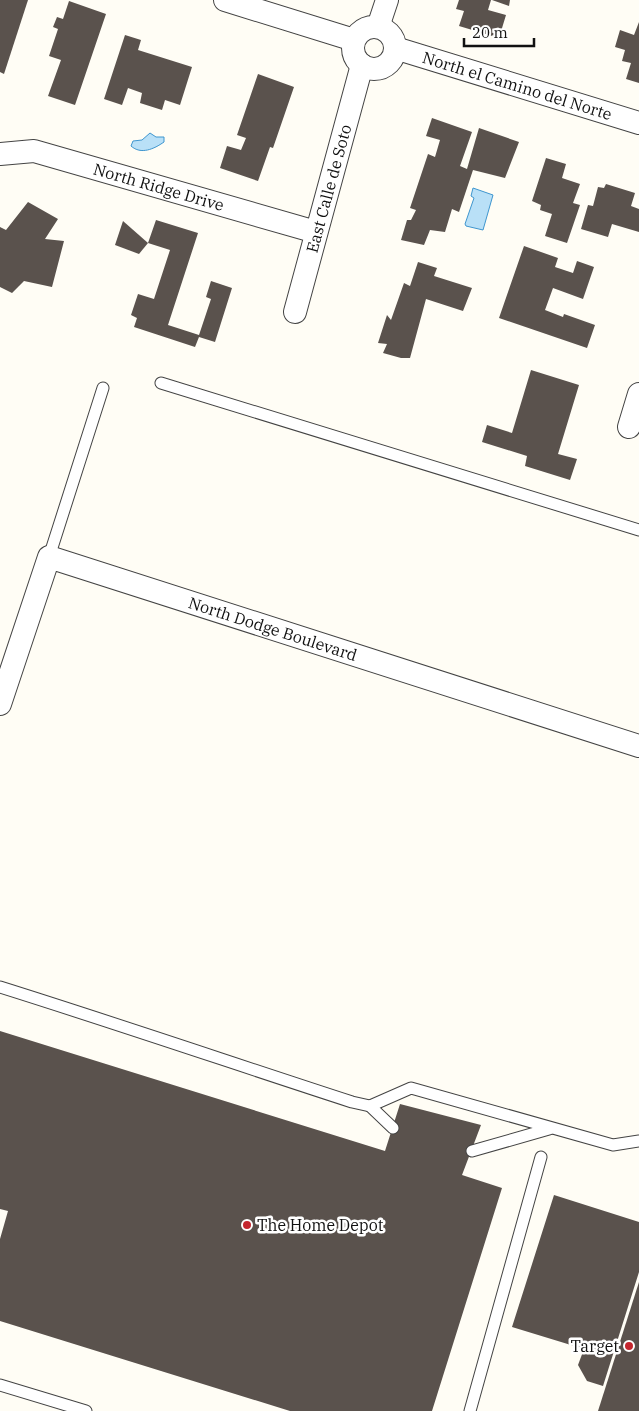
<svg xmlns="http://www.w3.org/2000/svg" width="639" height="1411" font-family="'IBM Plex Serif',serif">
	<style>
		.water { fill: #b9e0f7; stroke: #3f96cf }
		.building { fill: #5a524d }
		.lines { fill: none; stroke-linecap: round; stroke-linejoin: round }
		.lane-casing { stroke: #444; stroke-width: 13 }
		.street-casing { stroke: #444; stroke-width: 24 }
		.lane { stroke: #fff; stroke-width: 11 }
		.street { stroke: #fff; stroke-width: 22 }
		.poi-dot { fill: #c4262e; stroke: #fff; stroke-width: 2 }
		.labels { text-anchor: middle; stroke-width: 5; stroke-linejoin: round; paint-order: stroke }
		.street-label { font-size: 16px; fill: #111; stroke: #fff }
		.poi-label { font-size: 16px; fill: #111; stroke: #fff; text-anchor: start }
	</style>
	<rect width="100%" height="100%" fill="#fffdf5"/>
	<g class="water">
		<path d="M 150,133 L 156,137 L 164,137 L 164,142 C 154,149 141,155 131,146 L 133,141 L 142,140 Z"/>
		<path d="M 473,188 L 493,195 L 483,230 L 466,226 L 465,224 L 474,198 L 471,196 Z"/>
	</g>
	<g class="building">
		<path d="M 0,0 L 28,0 L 4,74 L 0,72 Z"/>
		<path d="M 459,0 L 491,0 L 488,10 L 506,15 L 499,38 L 459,26 L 464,11 L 456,9 Z"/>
		<path d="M 492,0 L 510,0 L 509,6 Z"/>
		<path d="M 69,1 L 106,14 L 75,105 L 48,96 L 61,60 L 49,56 L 58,29 L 53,27 L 57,17 L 63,19 Z"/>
		<path d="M 639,22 L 639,83 L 626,79 L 631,63 L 622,61 L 625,50 L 615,47 L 620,30 L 634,35 Z"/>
		<path d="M 125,35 L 141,40 L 138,50 L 192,67 L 180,105 L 165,100 L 162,110 L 140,103 L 142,93 L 128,88 L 122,105 L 104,99 Z"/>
		<path d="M 258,74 L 294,87 L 273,148 L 270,147 L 258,181 L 220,168 L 227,146 L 241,150 L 246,138 L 237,135 Z"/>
		<path d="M 432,118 L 472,132 L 460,166 L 467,169 L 479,128 L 519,142 L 505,178 L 473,170 L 459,212 L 452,209 L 445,232 L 430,230 L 424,245 L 401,240 L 407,220 L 411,220 L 416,210 L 410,208 L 428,154 L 435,157 L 440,140 L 426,136 Z"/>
		<path d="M 546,158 L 566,164 L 562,178 L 580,184 L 573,203 L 580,205 L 567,243 L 545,236 L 552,214 L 540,210 L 541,205 L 532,201 Z"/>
		<path d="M 606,184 L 635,193 L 631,206 L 639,209 L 639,232 L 612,224 L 608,237 L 581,229 L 588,205 L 593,206 L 598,187 L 604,188 Z"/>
		<path d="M 28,202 L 58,219 L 45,239 L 64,241 L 52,287 L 24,281 L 12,293 L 0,287 L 0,227 L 6,230 Z"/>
		<path d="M 156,220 L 198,233 L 168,325 L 199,335 L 211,299 L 206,297 L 211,281 L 232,288 L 215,342 L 199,337 L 195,347 L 134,327 L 137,318 L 131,315 L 138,294 L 154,299 L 170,250 L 148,243 Z"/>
		<path d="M 123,221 L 148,243 L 139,254 L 115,245 Z"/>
		<path d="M 524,246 L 558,258 L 555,267 L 573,273 L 577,261 L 594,267 L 583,299 L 553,288 L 545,310 L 563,317 L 564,314 L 595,325 L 587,348 L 499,318 Z"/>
		<path d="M 418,262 L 437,268 L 434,276 L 472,288 L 463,311 L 426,299 L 410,358 L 401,358 L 383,353 L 387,344 L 378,343 L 387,315 L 391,320 L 404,283 L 410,286 Z"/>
		<path d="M 531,370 L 579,385 L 558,454 L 577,459 L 570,480 L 525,466 L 527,456 L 482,442 L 487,425 L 512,433 Z"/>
		<path d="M 0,1031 L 385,1151 L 400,1104 L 481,1125 L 462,1175 L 502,1188 L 432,1411 L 290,1411 L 0,1321 L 0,1239 L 8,1211 L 0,1209 Z"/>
		<path d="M 554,1195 L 639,1222 L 639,1272 L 603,1386 L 587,1381 L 578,1365 L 584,1349 L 512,1327 Z"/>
		<path d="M 639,1282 L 639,1411 L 598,1411 Z"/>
	</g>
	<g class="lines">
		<defs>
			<g id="lane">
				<path d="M 161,383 L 639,530"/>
				<path d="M 49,557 L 103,388"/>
				<path d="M 0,987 C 118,1024 235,1064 352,1102 L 370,1106 L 411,1088 L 613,1145 L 639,1141"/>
				<path d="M 370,1106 L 393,1128"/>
				<path d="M 472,1151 L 549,1129"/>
				<path d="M 0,1385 L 86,1411"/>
				<path d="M 470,1411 L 541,1157"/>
			</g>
			<g id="street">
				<path d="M 225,0 L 354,40"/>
				<path d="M 378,27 L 387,0"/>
				<circle cx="374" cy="48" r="21"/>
				<path id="s1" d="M 395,48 L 639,123"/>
				<path id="s2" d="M 0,154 L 34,151 L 316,232"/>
				<path id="s3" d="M 295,312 L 362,65"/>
				<path d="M 629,427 L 639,394"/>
				<path id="s4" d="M 0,704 L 49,557 L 639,746"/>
			</g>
		</defs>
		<use href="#lane" class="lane-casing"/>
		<use href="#street" class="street-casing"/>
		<use href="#lane" class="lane"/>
		<use href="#street" class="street"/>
	</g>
	<g class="poi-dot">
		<circle cx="247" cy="1225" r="5"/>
		<circle cx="629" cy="1346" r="5"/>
	</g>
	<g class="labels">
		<g class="street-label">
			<text dy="6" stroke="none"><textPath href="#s1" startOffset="128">North el Camino del Norte</textPath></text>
			<text dy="6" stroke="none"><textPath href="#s2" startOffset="164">North Ridge Drive</textPath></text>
			<text dy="6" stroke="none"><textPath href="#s3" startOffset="128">East Calle de Soto</textPath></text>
			<text dy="6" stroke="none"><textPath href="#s4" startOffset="390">North Dodge Boulevard</textPath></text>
		</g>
		<g class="poi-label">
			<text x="257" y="1231">The Home Depot</text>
			<text x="619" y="1352" text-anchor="end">Target</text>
		</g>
	</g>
	<path d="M464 38v8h70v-8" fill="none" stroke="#111111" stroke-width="2.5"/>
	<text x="472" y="38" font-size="15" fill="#111111" stroke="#ffffff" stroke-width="4" paint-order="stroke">20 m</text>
</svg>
